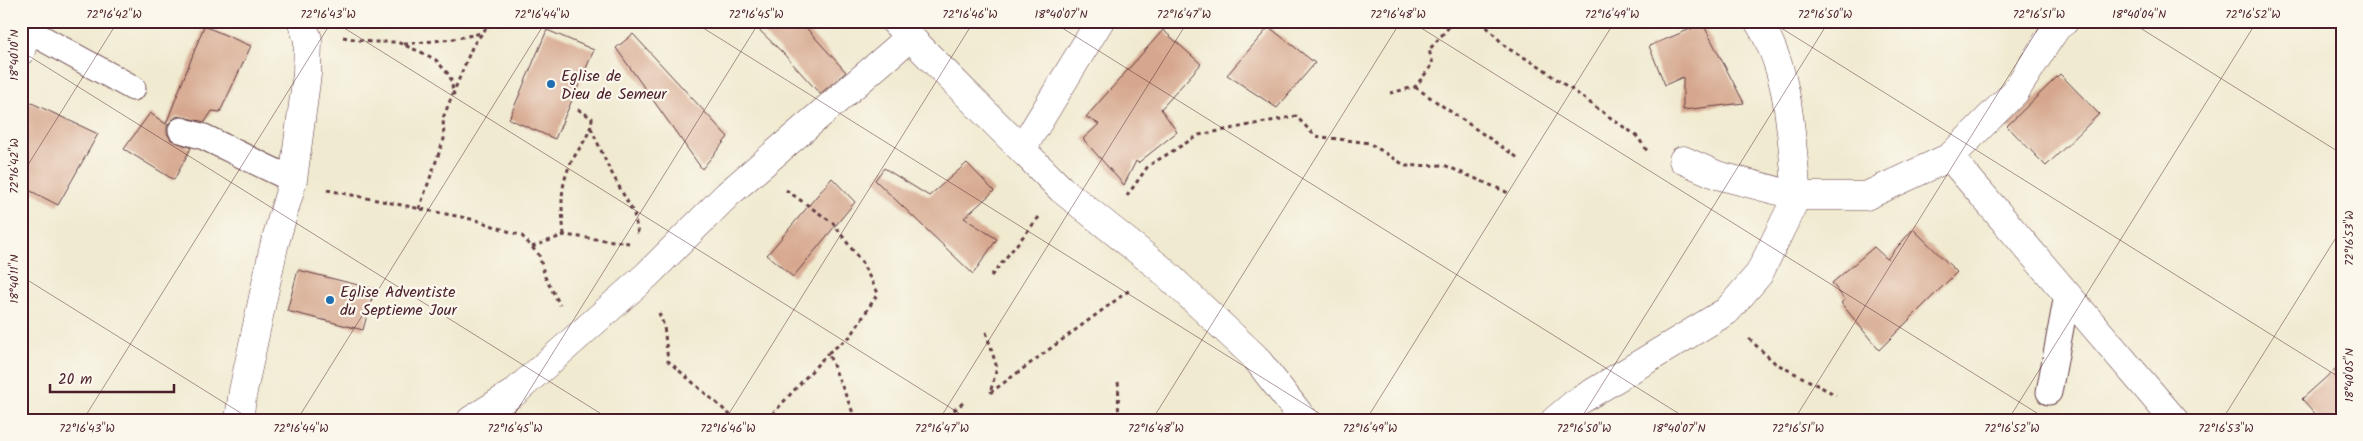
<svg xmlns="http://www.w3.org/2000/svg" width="2363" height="441" font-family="Kalam,sans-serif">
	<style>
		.building { fill: #d6a78e }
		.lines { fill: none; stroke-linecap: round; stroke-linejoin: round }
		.service-casing { stroke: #633d44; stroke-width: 27 }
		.minor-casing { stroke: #633d44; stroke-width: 29 }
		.path { stroke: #633d44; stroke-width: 3; stroke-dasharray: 4 4; stroke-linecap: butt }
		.service { stroke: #fff; stroke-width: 25 }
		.minor { stroke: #fff; stroke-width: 28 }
		.ticks { fill: none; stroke: #4a1f2b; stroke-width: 1; stroke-opacity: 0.45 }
		.poi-dot { fill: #1f6fb2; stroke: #fbf7ec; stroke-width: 2 }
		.labels { text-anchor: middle; stroke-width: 4.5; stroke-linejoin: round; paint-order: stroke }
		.poi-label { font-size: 16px; fill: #4a1f2b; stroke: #fbf7ec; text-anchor: start }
		.neatline { fill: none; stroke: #4a1f2b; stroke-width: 2 }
		.ticks-label { font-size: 12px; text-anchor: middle; fill: #4a1f2b }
	</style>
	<rect width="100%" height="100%" fill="#fbf7ec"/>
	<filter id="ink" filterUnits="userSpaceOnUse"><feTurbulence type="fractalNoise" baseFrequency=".02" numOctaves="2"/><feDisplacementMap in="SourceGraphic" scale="10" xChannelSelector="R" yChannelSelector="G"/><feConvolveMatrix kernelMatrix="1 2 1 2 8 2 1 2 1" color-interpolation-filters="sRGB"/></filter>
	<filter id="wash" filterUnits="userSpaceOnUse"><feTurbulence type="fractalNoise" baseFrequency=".0096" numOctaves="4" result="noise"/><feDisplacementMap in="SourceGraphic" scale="20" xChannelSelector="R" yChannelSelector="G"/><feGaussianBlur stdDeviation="1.12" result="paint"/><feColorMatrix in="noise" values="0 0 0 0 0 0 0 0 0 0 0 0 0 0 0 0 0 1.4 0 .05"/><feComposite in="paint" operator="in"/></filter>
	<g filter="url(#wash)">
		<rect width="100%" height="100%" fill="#f0ead0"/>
		<g id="blocks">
			<g class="building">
				<path d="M 750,21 L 800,21 L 846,72 L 820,94 L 782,52 Z"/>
				<path d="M 1703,24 L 1744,103 L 1683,110 L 1683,77 L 1665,85 L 1649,46 Z"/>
				<path d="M 204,26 L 251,46 L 220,112 L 212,111 L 205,122 L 177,116 L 167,125 L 167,133 L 171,140 L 191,148 L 174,180 L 124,149 L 150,113 L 166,124 Z"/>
				<path d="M 1269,27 L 1315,63 L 1277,108 L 1227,75 Z"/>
				<path d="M 547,30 L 594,50 L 555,139 L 509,119 Z"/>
				<path d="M 1163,30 L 1201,64 L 1161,109 L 1177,132 L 1138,163 L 1136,161 L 1124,185 L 1083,139 L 1099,124 L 1086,117 Z"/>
				<path d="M 633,34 L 728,137 L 702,169 L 616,48 Z"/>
				<path d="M 2060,74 L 2099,114 L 2046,166 L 2007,126 Z"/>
				<path d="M 21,98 L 98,134 L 58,205 L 21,186 Z"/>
				<path d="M 967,163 L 994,191 L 964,218 L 997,239 L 973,274 L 875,180 L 884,168 L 929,196 Z"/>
				<path d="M 832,178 L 855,202 L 793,277 L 767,255 Z"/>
				<path d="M 1913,229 L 1957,272 L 1879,350 L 1841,303 L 1845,300 L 1832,283 L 1874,247 L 1887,259 Z"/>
				<path d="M 298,270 L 374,289 L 363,330 L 287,311 Z"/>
				<path d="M 2342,363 L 2342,409 L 2331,420 L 2321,420 L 2302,399 Z"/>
			</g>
		</g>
	</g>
	<g filter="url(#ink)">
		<use href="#blocks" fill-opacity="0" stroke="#633d44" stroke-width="1"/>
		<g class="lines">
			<defs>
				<g id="service">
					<path d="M 29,31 L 133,88"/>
					<path d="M 181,130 L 204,137 L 293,180"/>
					<path d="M 2049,392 L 2067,295"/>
				</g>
				<g id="minor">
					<path d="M 894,21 L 1061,189 L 1160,268 L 1255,357 L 1304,420"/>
					<path d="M 21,51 L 30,21"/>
					<path d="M 1022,149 L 1100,21"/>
					<path d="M 1950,157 L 2174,420"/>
					<path d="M 1683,160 L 1717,175 L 1797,196 L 1866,196 L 1950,157 L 2015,92 L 2045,45 L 2057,27 L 2065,21"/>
					<path d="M 239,420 L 243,391 L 274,246 L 293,180 L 307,74 L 308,39 L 301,21"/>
					<path d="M 471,420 L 515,392 L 647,275 L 728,194 L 909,38"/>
					<path d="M 1555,420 L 1574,404 L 1727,311 L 1759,274 L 1797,196 C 1791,137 1791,73 1758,21"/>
				</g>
			</defs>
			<use href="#service" class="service-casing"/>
			<use href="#minor" class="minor-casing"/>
			<g class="path">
				<path d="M 1252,21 L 1258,30"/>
				<path d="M 1481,21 L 1507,48 L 1543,68 L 1553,77 C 1580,94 1606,116 1633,133 C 1639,137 1643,146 1648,152"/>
				<path d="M 343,37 L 371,42 L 397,42 L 423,53 L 436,60 L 450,76 L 454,95"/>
				<path d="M 404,44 L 453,39 L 482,33"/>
				<path d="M 1415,87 L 1518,158"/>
				<path d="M 1390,93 L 1415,87 L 1433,64 L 1429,50 L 1454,21"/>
				<path d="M 591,128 L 608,166 L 634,214 L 638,234"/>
				<path d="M 327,190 L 476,220 L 522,236 L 539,255 L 545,277 L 560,305"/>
				<path d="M 786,190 L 833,223 L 862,263 L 878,293 L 851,336 L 828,353 L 856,420"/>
				<path d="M 1127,196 L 1148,166 L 1199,135 L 1296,116 L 1315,136 L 1369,143 L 1406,166 L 1444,165 L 1511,194"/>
				<path d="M 419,209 L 444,139 L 443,118 L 473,45 L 487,27 L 505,21"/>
				<path d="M 564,235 C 562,210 559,191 569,167 C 576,150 591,137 592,118 L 576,108"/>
				<path d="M 532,247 L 564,235 L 629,243"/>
				<path d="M 991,276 L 1039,217"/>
				<path d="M 659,313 L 664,326 L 668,361 L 736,420"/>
				<path d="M 986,332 L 997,368 L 990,393 L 1131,289"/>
				<path d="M 1749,339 L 1775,363 L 1836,395"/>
				<path d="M 1118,382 C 1120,393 1116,412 1121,420"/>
				<path d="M 767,420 L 828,353"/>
				<path d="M 941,420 L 963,403"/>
			</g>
			<use href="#service" class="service"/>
			<use href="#minor" class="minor"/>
		</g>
	</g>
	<path class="ticks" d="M 333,21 L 970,420M 692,21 L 1330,420M 1051,21 L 1689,420M 1410,21 L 2048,420M 1770,21 L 2342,379M 2129,21 L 2342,154M 21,51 L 611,420M 21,176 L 118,21M 21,276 L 252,420M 83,420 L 332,21M 297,420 L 546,21M 511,420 L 760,21M 725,420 L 974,21M 939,420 L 1188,21M 1152,420 L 1401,21M 1366,420 L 1615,21M 1580,420 L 1829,21M 1794,420 L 2043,21M 2008,420 L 2257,21M 2222,420 L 2342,228"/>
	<g class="poi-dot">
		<circle cx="551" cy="84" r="5"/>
		<circle cx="330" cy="300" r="5"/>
	</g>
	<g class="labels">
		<g class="poi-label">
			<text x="561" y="81">Eglise de<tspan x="561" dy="18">Dieu de Semeur</tspan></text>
			<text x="340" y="297">Eglise Adventiste<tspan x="340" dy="18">du Septieme Jour</tspan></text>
		</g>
	</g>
	<rect width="2363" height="441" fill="none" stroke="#fbf7ec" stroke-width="55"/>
	<path d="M50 384v8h124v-8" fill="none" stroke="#4a1f2b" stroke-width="2.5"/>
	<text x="58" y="384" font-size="15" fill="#4a1f2b" stroke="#fbf7ec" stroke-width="4" paint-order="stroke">20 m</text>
	<rect x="28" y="28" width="2308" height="386" class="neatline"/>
	<g class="ticks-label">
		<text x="114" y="18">72°16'42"W</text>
		<text x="328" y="18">72°16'43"W</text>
		<text x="542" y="18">72°16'44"W</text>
		<text x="756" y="18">72°16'45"W</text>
		<text x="970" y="18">72°16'46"W</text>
		<text x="1061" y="18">18°40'07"N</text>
		<text x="1184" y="18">72°16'47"W</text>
		<text x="1398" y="18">72°16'48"W</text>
		<text x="1612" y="18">72°16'49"W</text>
		<text x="1825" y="18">72°16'50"W</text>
		<text x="2039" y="18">72°16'51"W</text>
		<text x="2139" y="18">18°40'04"N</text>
		<text x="2253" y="18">72°16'52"W</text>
		<text transform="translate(14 55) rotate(-90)" y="4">18°40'10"N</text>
		<text transform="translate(14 166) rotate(-90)" y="4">72°16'42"W</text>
		<text transform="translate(2349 238) rotate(-90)" y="4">72°16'53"W</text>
		<text transform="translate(14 279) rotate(-90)" y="4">18°40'11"N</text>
		<text transform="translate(2349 375) rotate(-90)" y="4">18°40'05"N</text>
		<text x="87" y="432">72°16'43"W</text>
		<text x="301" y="432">72°16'44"W</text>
		<text x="515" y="432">72°16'45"W</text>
		<text x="728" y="432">72°16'46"W</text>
		<text x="942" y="432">72°16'47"W</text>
		<text x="1156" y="432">72°16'48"W</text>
		<text x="1370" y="432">72°16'49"W</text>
		<text x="1584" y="432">72°16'50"W</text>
		<text x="1679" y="432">18°40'07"N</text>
		<text x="1798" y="432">72°16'51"W</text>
		<text x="2012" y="432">72°16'52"W</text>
		<text x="2226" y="432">72°16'53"W</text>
	</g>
</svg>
